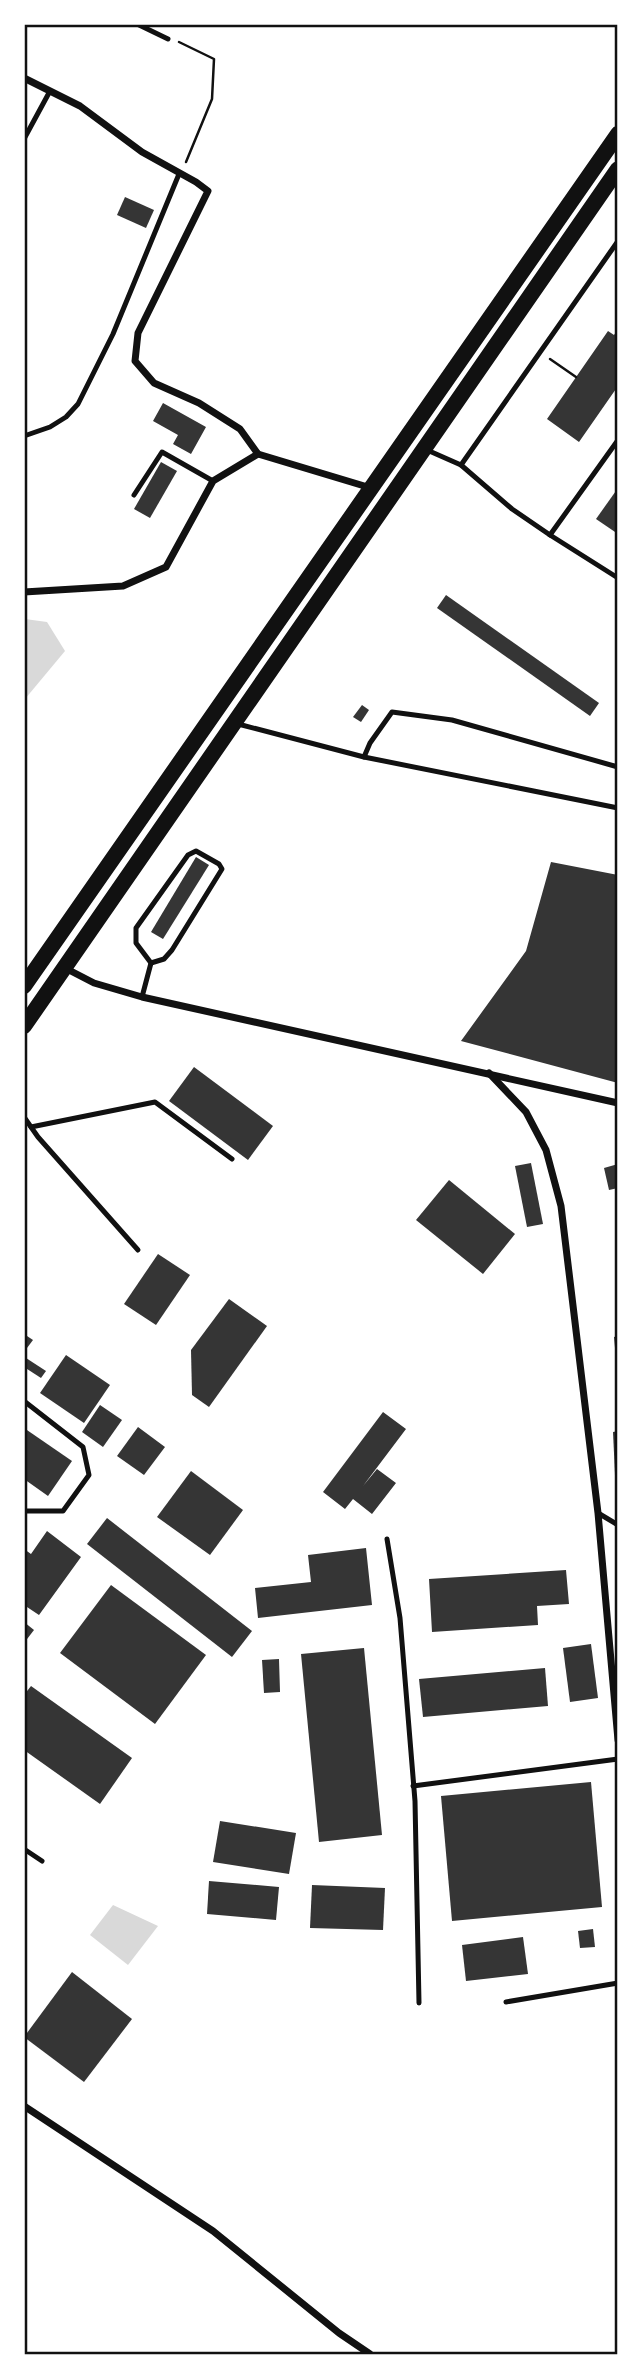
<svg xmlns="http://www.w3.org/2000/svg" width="642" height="2379" font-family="'Alegreya Sans',sans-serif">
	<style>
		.water { fill: #d9d9d9 }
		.building { fill: #353535 }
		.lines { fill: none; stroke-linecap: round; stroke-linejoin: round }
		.path { stroke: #111; stroke-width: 2.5 }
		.service { stroke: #111; stroke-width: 5 }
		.minor { stroke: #111; stroke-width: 7 }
		.primary { stroke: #111; stroke-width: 16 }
		.neatline { fill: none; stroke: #111; stroke-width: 2.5 }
	</style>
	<rect width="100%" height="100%" fill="#fff"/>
	<g class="water">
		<path d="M 25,619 L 47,622 L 65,651 L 25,699 Z"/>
		<path d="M 113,1905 L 158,1926 L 128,1965 L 90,1935 Z"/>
	</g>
	<g class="building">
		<path d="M 125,197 L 154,210 L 146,228 L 117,215 Z"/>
		<path d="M 618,329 L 618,386 L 579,442 L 547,419 L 608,331 L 614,335 Z"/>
		<path d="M 163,403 L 206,427 L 191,454 L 173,444 L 178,435 L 153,421 Z"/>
		<path d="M 161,462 L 177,471 L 150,518 L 134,509 Z"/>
		<path d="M 618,488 L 618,534 L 596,519 Z"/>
		<path d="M 446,595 L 599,703 L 590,716 L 437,608 Z"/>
		<path d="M 362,705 L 369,710 L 361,722 L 353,717 Z"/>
		<path d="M 196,857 L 209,865 L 163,939 L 151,932 Z"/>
		<path d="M 551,862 L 618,875 L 618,1083 L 461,1041 L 526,951 Z"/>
		<path d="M 194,1067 L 273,1126 L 248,1160 L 169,1101 Z"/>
		<path d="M 531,1163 L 543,1224 L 527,1227 L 515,1166 Z"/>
		<path d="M 618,1164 L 618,1188 L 609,1190 L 604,1168 Z"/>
		<path d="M 449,1180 L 515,1234 L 483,1274 L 416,1220 Z"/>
		<path d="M 158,1254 L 190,1275 L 156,1325 L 124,1304 Z"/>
		<path d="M 229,1299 L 267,1326 L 209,1407 L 192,1395 L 191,1350 Z"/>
		<path d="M 24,1334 L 33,1340 L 24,1352 Z"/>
		<path d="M 618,1336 L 618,1359 L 616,1359 L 614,1337 Z"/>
		<path d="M 66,1355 L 110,1385 L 84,1423 L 40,1393 Z"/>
		<path d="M 26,1358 L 46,1371 L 41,1378 L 24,1367 Z"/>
		<path d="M 100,1405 L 122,1420 L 103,1447 L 82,1432 Z"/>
		<path d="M 383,1412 L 406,1429 L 363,1486 L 377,1469 L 396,1483 L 372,1514 L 353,1499 L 345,1509 L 323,1492 Z"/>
		<path d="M 138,1427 L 165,1447 L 144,1475 L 117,1456 Z"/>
		<path d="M 24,1428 L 72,1461 L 48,1496 L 24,1479 Z"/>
		<path d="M 618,1431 L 618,1475 L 615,1475 L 613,1432 Z"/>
		<path d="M 191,1471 L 243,1510 L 210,1555 L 157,1517 Z"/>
		<path d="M 107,1518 L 252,1631 L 232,1657 L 87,1544 Z"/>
		<path d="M 47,1531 L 81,1557 L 39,1615 L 24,1605 L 24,1549 L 31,1554 Z"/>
		<path d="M 366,1548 L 372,1605 L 258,1618 L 255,1588 L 311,1582 L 308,1555 Z"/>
		<path d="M 566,1570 L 569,1604 L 537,1606 L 538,1625 L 432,1632 L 429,1579 Z"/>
		<path d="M 111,1585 L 206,1655 L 155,1724 L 60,1653 Z"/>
		<path d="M 24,1622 L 34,1630 L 24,1643 Z"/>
		<path d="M 591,1644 L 598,1698 L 570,1702 L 563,1648 Z"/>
		<path d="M 364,1648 L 382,1835 L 319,1842 L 301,1654 Z"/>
		<path d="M 279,1659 L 280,1692 L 264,1693 L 262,1660 Z"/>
		<path d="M 545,1668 L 548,1706 L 423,1717 L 419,1679 Z"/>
		<path d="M 31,1686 L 132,1758 L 100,1804 L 24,1750 L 24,1695 Z"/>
		<path d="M 591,1782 L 602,1907 L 452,1921 L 441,1796 Z"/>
		<path d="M 220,1821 L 296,1833 L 289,1874 L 213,1862 Z"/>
		<path d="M 209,1881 L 279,1887 L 276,1920 L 207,1914 Z"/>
		<path d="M 312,1885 L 385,1888 L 383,1930 L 310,1928 Z"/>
		<path d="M 593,1929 L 595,1947 L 580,1948 L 578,1931 Z"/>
		<path d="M 523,1937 L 528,1974 L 466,1981 L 462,1945 Z"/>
		<path d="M 72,1972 L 132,2019 L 84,2082 L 24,2037 Z"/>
	</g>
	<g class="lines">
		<g class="path">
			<path d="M 179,42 L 214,59 L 212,99 L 186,162"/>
			<path d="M 550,359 L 576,377"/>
		</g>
		<g class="service">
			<path d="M 137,24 L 168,39"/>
			<path d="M 24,139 L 50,91"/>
			<path d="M 24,436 L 50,427 L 66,417 L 78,404 L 113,334 L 179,174"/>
			<path d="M 427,450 L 461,465 L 618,241"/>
			<path d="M 461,465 L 512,509 L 550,535 L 618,440"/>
			<path d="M 134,495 L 162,452 L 213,481"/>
			<path d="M 550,535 L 618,578"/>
			<path d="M 238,724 L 364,757 L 618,808"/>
			<path d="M 364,757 L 370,743 L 392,712 L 452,720 L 618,767"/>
			<path d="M 196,851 L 219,864 L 222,869 L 172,950 L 164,959 L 151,963 L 136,943 L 136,928 L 188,855 Z"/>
			<path d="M 142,997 L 151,963"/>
			<path d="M 24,1117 L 38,1137 L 138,1250"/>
			<path d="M 31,1127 L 155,1102 L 232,1159"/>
			<path d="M 24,1401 L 83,1447 L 89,1475 L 63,1511 L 24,1511"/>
			<path d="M 598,1513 L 618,1525"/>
			<path d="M 387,1539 L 400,1618 L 415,1801 L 419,2003"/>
			<path d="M 413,1786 L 618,1759"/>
			<path d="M 24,1849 L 42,1861"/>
			<path d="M 506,2002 L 618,1983"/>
		</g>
		<g class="minor">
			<path d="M 24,78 L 80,106 L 142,152 L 196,182 L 208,191 L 138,333 L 135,361 L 154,383 L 199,403 L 240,429 L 258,454 L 371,488"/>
			<path d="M 24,592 L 123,586 L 166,567 L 213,481 L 258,454"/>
			<path d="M 65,968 L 94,983 L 142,997 L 618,1103"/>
			<path d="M 489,1073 L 526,1112 L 546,1150 L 561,1206 L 598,1513 L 618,1740"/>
			<path d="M 24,2106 L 213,2231 L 339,2333 L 370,2354"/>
		</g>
		<g class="primary">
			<path d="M 24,986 L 618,134"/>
			<path d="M 24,1026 L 618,169"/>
		</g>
	</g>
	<rect width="642" height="2379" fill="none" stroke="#ffffff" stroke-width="52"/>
	<rect x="26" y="26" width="590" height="2327" class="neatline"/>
</svg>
